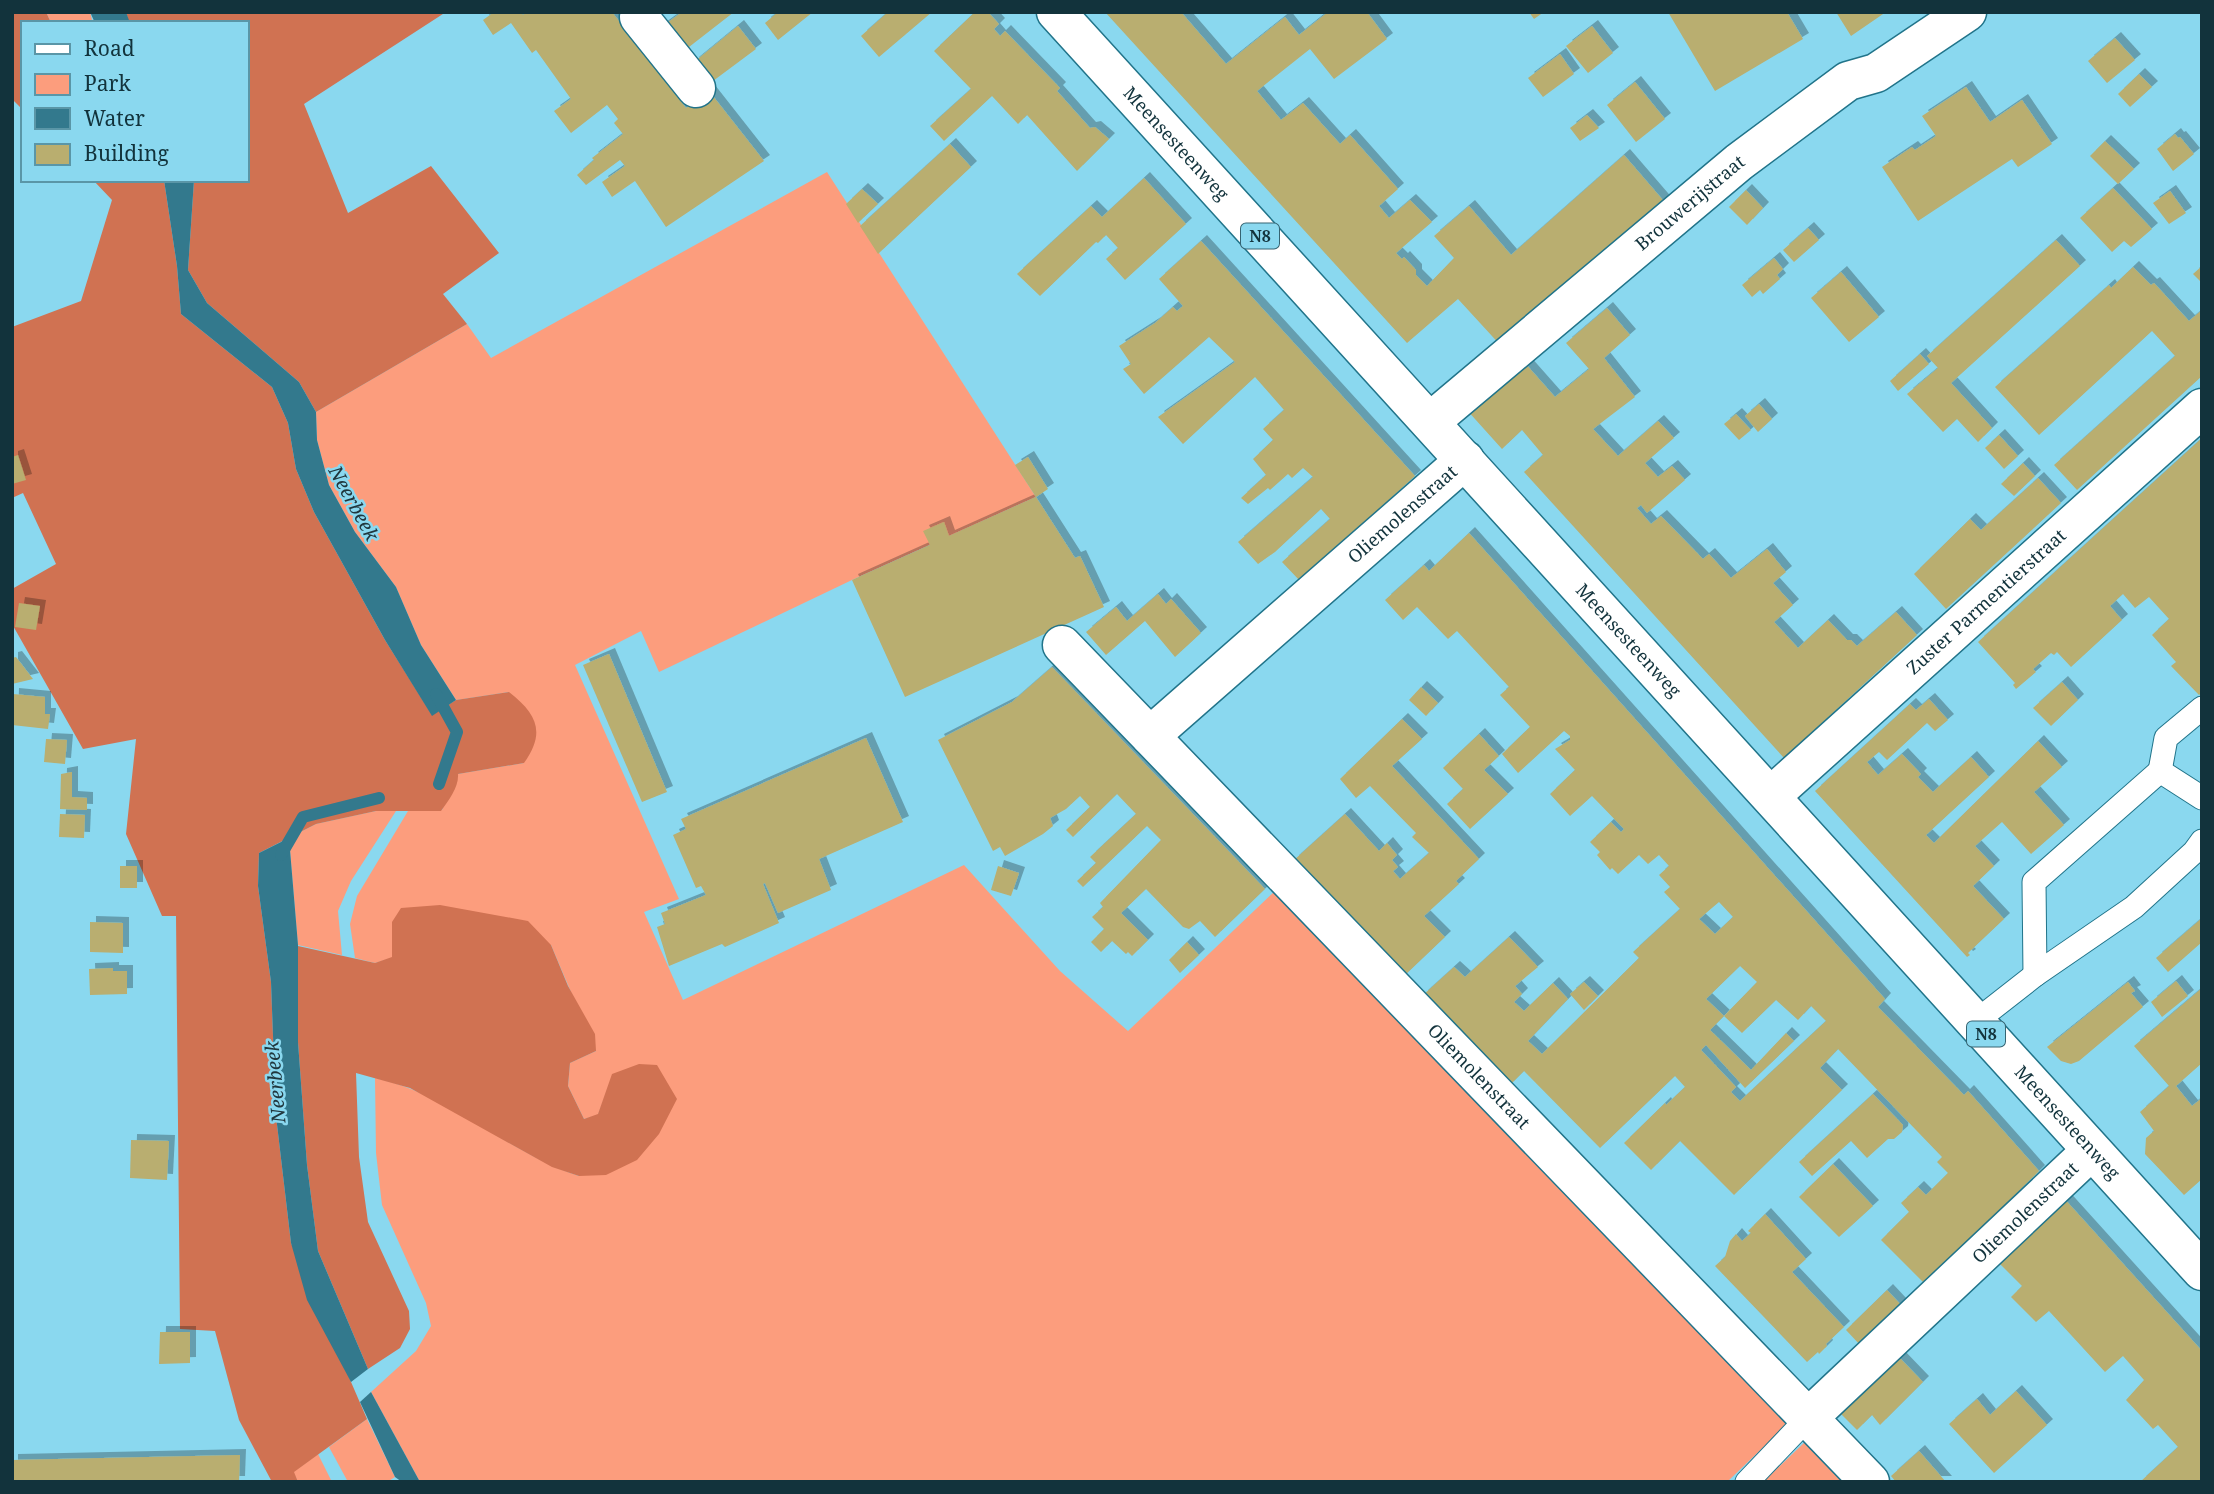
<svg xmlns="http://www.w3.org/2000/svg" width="2214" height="1494" font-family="'Noto Serif',serif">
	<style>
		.green { fill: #fc9d7d }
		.forest { fill: #d07252 }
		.water { fill: #33798d }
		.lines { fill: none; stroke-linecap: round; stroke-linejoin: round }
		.stream { stroke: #33798d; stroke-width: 12 }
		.building { fill: #b9ae6f; fill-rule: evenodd; filter: url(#shadow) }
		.lane-casing { stroke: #21748a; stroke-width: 25 }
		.street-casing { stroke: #21748a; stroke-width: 41 }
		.primary-casing { stroke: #21748a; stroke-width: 41 }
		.lane { stroke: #fff; stroke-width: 23 }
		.street { stroke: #fff; stroke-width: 38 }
		.primary { stroke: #fff; stroke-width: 38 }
		.labels { text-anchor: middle; stroke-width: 5; stroke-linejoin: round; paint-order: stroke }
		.shield { fill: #8ad8ef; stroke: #366472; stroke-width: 2 }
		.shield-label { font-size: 16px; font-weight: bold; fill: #12333c }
		.street-label { font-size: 18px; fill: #12333c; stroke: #8ad8ef }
		.water-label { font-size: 19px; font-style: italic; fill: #21373e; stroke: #8ad8ef }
	</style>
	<defs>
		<filter id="shadow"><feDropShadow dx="6" dy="-6" stdDeviation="0" flood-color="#0004"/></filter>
	</defs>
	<rect width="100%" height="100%" fill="#8ad8ef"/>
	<g class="green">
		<path d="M 46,12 L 90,12 L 92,20 L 90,23 L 51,23 Z"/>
		<path d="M 827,172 L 1036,497 L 852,580 L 659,672 L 641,631 L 575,665 L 679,899 L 644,912 L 683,1000 L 964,865 L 1060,971 L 1128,1031 L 1278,888 L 1794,1418 L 1727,1482 L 420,1482 L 371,1392 L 416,1351 L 431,1326 L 426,1303 L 382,1205 L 376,1153 L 375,1078 C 450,1094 508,1153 579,1176 L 613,1074 L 598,1115 L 584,1119 L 568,1086 L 570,1063 L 596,1051 L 551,945 L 392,923 L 392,958 L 375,963 L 355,958 L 350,924 L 357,896 L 408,811 L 442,810 L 458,774 L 524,763 L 509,692 L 456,700 L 421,645 L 396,587 L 355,532 L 329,485 L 317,440 L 316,412 L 467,324 L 491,358 Z"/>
		<path d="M 376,811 L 396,811 L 351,881 L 338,911 L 342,955 L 298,945 L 289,838 L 316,824 Z"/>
		<path d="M 367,1419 L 395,1477 L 387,1482 L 348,1482 L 329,1447 Z"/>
		<path d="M 1807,1440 L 1847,1482 L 1763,1482 Z"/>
		<path d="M 318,1454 L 332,1482 L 298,1482 L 293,1472 Z"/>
	</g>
	<g class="forest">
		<path d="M 12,12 L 46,12 L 51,23 L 23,23 L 23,110 L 12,99 Z"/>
		<path d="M 126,12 L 446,12 L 304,104 L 348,213 L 431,166 L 499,253 L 443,294 L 467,324 L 316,412 L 299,382 L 207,303 L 188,270 L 194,180 L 247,180 L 247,23 L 129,23 Z"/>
		<path d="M 93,180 L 164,180 L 177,266 L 181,314 L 272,387 L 288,423 L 296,469 L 314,512 L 385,640 L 432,715 L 456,700 L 509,692 C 537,714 546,732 524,763 L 458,774 C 459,787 449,800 441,811 L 376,811 L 316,824 L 259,853 L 258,886 L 271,982 L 276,1116 L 291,1243 L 367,1419 L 294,1472 L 298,1482 L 272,1482 L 239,1420 L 215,1331 L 180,1329 L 176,916 L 162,916 L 126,834 L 136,739 L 83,749 L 12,624 L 12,589 L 56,564 L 23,493 L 12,498 L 12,327 L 81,301 L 112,200 Z"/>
		<path d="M 440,905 L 528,921 L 551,945 L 568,986 L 595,1034 L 596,1051 L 570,1063 L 568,1086 L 584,1119 L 598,1114 L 612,1074 L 639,1064 L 657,1065 L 677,1099 L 659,1134 L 637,1160 L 606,1175 L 579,1176 L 552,1167 L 410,1088 L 356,1073 L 359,1157 L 368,1222 L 409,1311 L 410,1329 L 400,1348 L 368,1369 L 318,1251 L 307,1165 L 298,1042 L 298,946 L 375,963 L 392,957 L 392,922 L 401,908 Z"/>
	</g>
	<g class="water">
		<path d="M 90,12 L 126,12 L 130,23 L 95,23 Z"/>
		<path d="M 164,180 L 194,180 L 188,270 L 207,303 L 299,382 L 316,412 L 317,440 L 329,485 L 355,532 L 396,587 L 421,645 L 456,700 L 432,716 L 385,640 L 314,512 L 296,469 L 288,423 L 272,387 L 181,314 L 177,266 Z"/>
		<path d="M 289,838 L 298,945 L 298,1042 L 307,1165 L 318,1251 L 368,1369 L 351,1382 L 307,1300 L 291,1243 L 276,1116 L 271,982 L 258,886 L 259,853 Z"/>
		<path d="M 371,1392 L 420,1482 L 402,1482 L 395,1477 L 360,1402 Z"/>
	</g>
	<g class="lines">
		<g class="stream">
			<path d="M 436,694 L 457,732 L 439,784"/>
			<path d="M 281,855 L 303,817 L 379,798"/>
		</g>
	</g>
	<g class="building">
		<path d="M 494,12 L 521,12 L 523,15 L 526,12 L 612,12 L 686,108 L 709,91 L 764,161 L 666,227 L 635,181 L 612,197 L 602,182 L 625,166 L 620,160 L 586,185 L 577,175 L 594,160 L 592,158 L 623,134 L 614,123 L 618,119 L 607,105 L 571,133 L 554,111 L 571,99 L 536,50 L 532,53 L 511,23 L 493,35 L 483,20 Z"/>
		<path d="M 682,12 L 734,12 L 680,54 L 660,28 Z"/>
		<path d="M 778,12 L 813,12 L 778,40 L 765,23 Z"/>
		<path d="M 888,12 L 932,12 L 879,57 L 861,36 Z"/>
		<path d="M 975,12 L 988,12 L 999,24 L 994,29 L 1000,36 L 1005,31 L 1060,88 L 1057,91 L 1090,128 L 1095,127 L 1109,139 L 1077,171 L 1027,115 L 1018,124 L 992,96 L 944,141 L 930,126 L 971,89 L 934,51 Z"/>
		<path d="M 1105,12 L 1181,12 L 1226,64 L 1285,17 L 1299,35 L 1328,12 L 1367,12 L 1387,39 L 1334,79 L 1310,49 L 1257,91 L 1281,120 L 1303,103 L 1340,144 L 1350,135 L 1398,189 L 1379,206 L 1389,218 L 1410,200 L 1432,222 L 1396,253 L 1402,259 L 1404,257 L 1416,270 L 1416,275 L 1427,286 L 1454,258 L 1434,236 L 1469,206 L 1511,255 L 1624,155 L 1668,206 L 1503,348 L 1458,299 L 1407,343 Z"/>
		<path d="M 1529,12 L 1544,12 L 1534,19 Z"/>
		<path d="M 1668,12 L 1787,12 L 1803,39 L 1715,91 Z"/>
		<path d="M 1836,12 L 1886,12 L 1851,36 Z"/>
		<path d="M 738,26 L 756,49 L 709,84 L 693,63 Z"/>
		<path d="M 1592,26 L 1613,53 L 1588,73 L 1566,46 Z"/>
		<path d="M 2115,38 L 2135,60 L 2107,83 L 2088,61 Z"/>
		<path d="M 1560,54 L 1574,74 L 1543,97 L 1528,78 Z"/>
		<path d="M 2139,74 L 2152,87 L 2130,107 L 2118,94 Z"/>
		<path d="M 1635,82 L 1665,119 L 1636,142 L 1607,105 Z"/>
		<path d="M 1966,87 L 1990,122 L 2022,100 L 2052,144 L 2018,167 L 2012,159 L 1918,221 L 1882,167 L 1912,147 L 1915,150 L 1936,136 L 1922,116 Z"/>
		<path d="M 1587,115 L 1599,128 L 1580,141 L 1570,128 Z"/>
		<path d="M 2175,134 L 2178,138 L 2180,137 L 2194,154 L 2173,171 L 2157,149 Z"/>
		<path d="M 2105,141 L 2134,169 L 2118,184 L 2090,156 Z"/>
		<path d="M 950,144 L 971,167 L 878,254 L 860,226 Z"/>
		<path d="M 1144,178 L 1186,224 L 1125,280 L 1106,259 L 1118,248 L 1106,235 L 1098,243 L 1096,242 L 1040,296 L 1017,274 L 1091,206 L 1102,217 Z"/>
		<path d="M 2113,188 L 2152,229 L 2131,247 L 2124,241 L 2112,252 L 2080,218 Z"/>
		<path d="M 862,189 L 878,204 L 858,223 L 846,204 Z"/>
		<path d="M 1746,190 L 1763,208 L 1747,225 L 1729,207 Z"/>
		<path d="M 2170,191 L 2186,213 L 2169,224 L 2153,203 Z"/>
		<path d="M 1808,228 L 1819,240 L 1794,262 L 1783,250 Z"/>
		<path d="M 2056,240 L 2080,266 L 1951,383 L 1992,428 L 1978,442 L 1957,419 L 1943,432 L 1907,394 L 1938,368 L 1927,356 Z"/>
		<path d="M 1201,241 L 1415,476 L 1300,581 L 1282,562 L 1330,519 L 1321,509 L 1275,552 L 1258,564 L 1238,542 L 1313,477 L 1303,468 L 1292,478 L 1288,474 L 1270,490 L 1268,488 L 1248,504 L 1241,498 L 1266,475 L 1253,459 L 1273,440 L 1263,429 L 1284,410 L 1255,377 L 1183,444 L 1158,417 L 1235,362 L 1209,337 L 1144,394 L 1123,369 L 1131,364 L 1119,346 L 1155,323 L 1173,307 L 1177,311 L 1183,306 L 1159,279 Z"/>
		<path d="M 1774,258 L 1783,269 L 1777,275 L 1780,279 L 1763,294 L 1760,290 L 1752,297 L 1742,285 Z"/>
		<path d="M 2202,266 L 2202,283 L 2193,274 Z"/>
		<path d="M 2133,267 L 2151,285 L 2154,283 L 2189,321 L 2202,310 L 2202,376 L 2077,490 L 2054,465 L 2175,356 L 2152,331 L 2039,435 L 1995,387 L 2109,285 L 2111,288 Z"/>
		<path d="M 1841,272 L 1879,317 L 1849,342 L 1811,298 Z"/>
		<path d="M 1607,308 L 1630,335 L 1604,358 L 1635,397 L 1593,429 L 1618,456 L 1658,421 L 1674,438 L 1645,463 L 1658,477 L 1672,466 L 1685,480 L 1647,513 L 1641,505 L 1637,508 L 1651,524 L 1661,516 L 1703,559 L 1709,554 L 1731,578 L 1767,549 L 1786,572 L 1773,583 L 1793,605 L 1774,622 L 1798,648 L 1828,620 L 1847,640 L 1851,640 L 1857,646 L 1896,612 L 1917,635 L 1784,758 L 1524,472 L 1543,455 L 1522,430 L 1502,449 L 1466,409 L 1524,362 L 1555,397 L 1589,369 L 1566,343 Z"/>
		<path d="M 1920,354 L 1929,364 L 1898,391 L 1890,381 Z"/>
		<path d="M 1759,404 L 1772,419 L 1758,432 L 1745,416 Z"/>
		<path d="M 1736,414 L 1751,430 L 1739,440 L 1724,424 Z"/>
		<path d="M 1999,435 L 2018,456 L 2004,469 L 1985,448 Z"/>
		<path d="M 2202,438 L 2202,692 L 2199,695 L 2171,666 L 2176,662 L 2152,635 L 2169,619 L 2149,597 L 2135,608 L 2123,594 L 2110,606 L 2122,620 L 2071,667 L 2057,652 L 2054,655 L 2051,653 L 2033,669 L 2036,672 L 2016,689 L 2013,685 L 2015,683 L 1978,642 Z"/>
		<path d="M 18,455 L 26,480 L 12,484 L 12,457 Z"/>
		<path d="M 1028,457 L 1048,489 L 1036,497 L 1015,465 Z"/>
		<path d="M 2023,463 L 2035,476 L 2014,496 L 2001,484 Z"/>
		<path d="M 2038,478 L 2061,503 L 1946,609 L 1914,574 L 1970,519 L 1981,530 Z"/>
		<path d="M 1036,497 L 1075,558 L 1080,556 L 1104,607 L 905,697 L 852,580 L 930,545 L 923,531 L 944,522 L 949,536 Z"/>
		<path d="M 1469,533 L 1885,999 L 1878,1007 L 1964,1095 L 1968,1091 L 2039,1171 L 1925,1284 L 1881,1240 L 1909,1212 L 1901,1203 L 1918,1187 L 1926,1195 L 1948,1173 L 1937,1162 L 1942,1157 L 1838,1049 L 1820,1068 L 1842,1090 L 1734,1195 L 1680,1141 L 1651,1170 L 1624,1143 L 1665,1103 L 1666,1105 L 1685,1087 L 1675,1076 L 1600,1148 L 1524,1071 L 1508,1087 L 1422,996 L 1454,967 L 1465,977 L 1509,937 L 1538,967 L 1515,986 L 1522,994 L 1514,1002 L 1524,1011 L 1553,983 L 1568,999 L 1528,1041 L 1542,1054 L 1639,958 L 1633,952 L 1680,909 L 1664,892 L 1670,887 L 1659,875 L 1669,866 L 1659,855 L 1648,864 L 1639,855 L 1618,874 L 1612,868 L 1610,870 L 1597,855 L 1600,852 L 1590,842 L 1611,822 L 1621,832 L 1624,829 L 1592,796 L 1570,816 L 1550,794 L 1575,770 L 1555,749 L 1570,740 L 1570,736 L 1564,731 L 1518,773 L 1502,754 L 1530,727 L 1500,695 L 1509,687 L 1457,631 L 1448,639 L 1417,607 L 1403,620 L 1385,600 L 1424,565 L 1429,571 ZM 1719,902 L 1733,917 L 1715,934 L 1699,919 ZM 1740,966 L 1757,982 L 1724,1016 L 1742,1033 L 1776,1000 L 1798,1020 L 1811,1006 L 1826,1021 L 1740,1101 L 1731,1092 L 1736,1087 L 1701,1050 L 1706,1045 L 1745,1088 L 1794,1041 L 1786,1033 L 1751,1070 L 1710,1030 L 1724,1016 L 1706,999 Z"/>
		<path d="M 1158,594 L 1166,604 L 1171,599 L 1201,633 L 1175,657 L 1145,621 L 1106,655 L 1086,632 L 1116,607 L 1127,621 Z"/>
		<path d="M 19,603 L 40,606 L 36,630 L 15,627 Z"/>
		<path d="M 609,654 L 667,792 L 642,802 L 583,665 Z"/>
		<path d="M 16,657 L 33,679 L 12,684 L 12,658 Z"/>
		<path d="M 1052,667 L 1265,889 L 1215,937 L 1200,921 L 1189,929 L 1183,927 L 1146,889 L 1121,913 L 1148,940 L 1132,956 L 1128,952 L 1126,954 L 1112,941 L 1101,952 L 1091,942 L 1104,929 L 1092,917 L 1103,907 L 1100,903 L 1161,840 L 1147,826 L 1083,887 L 1077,881 L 1096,863 L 1090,857 L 1136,814 L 1117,794 L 1073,837 L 1066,830 L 1090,807 L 1080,796 L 1066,809 L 1050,818 L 1053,826 L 1043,834 L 1005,856 L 1000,847 L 993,851 L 938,740 L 1012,702 Z"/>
		<path d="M 2062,682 L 2078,700 L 2051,726 L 2033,708 Z"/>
		<path d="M 1421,687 L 1438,703 L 1426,716 L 1409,700 Z"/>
		<path d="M 13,694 L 45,697 L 45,714 L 50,714 L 48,729 L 12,725 Z"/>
		<path d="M 1929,699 L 1948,720 L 1935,731 L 1927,723 L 1887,760 L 1879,752 L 1867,762 L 1878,775 L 1902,754 L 1921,774 L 1918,777 L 1933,792 L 1971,757 L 1989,777 L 1926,835 L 1934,843 L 2038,741 L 2062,767 L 2034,792 L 2064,825 L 2031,854 L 2002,822 L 1975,846 L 1994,866 L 1973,886 L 2004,919 L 1968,953 L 1970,955 L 1967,957 L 1815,791 L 1910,704 L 1916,710 Z"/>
		<path d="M 1402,719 L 1422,739 L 1392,766 L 1479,859 L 1456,881 L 1459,884 L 1424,916 L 1445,937 L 1403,977 L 1293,861 L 1345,814 L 1379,851 L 1387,843 L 1397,855 L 1392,860 L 1398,867 L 1393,871 L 1400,879 L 1429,853 L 1412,837 L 1416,833 L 1370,786 L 1356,798 L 1340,779 Z"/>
		<path d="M 1479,734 L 1499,756 L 1484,770 L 1508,794 L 1470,829 L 1447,804 L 1463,789 L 1443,768 Z"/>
		<path d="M 866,738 L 903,822 L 819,859 L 831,890 L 778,913 L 765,883 L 763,884 L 779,923 L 725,947 L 722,944 L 669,966 L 657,927 L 665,924 L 661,913 L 706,895 L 701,886 L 696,888 L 673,835 L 686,829 L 681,819 Z"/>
		<path d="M 46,739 L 67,740 L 65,764 L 44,762 Z"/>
		<path d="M 72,772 L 72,797 L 87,798 L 87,810 L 60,809 L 61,774 Z"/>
		<path d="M 60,814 L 85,815 L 84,838 L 59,837 Z"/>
		<rect x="120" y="866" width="17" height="22"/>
		<path d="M 998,866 L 1019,873 L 1011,896 L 991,890 Z"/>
		<path d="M 2202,918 L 2202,942 L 2168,972 L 2156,958 Z"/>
		<path d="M 90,922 L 123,923 L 123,953 L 90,952 Z"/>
		<path d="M 1187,942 L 1199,955 L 1180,973 L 1169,960 Z"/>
		<path d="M 113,968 L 113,971 L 127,971 L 127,994 L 90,995 L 89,969 Z"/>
		<path d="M 2176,981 L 2188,996 L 2162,1017 L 2151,1002 Z"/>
		<path d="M 1584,982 L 1598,996 L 1584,1010 L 1570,994 Z"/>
		<path d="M 2128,982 L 2135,991 L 2131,993 L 2143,1007 L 2079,1061 L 2071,1064 L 2061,1061 L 2047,1047 Z"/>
		<path d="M 2202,988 L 2202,1063 L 2176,1086 L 2192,1106 L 2202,1098 L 2202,1179 L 2184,1195 L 2145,1154 L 2146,1138 L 2154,1131 L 2140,1112 L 2169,1086 L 2134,1046 Z"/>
		<path d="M 1873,1094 L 1903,1125 L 1902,1132 L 1894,1139 L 1888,1139 L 1867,1158 L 1851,1141 L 1812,1176 L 1799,1162 Z"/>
		<path d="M 131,1140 L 169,1141 L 167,1180 L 130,1178 Z"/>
		<path d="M 1833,1164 L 1873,1206 L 1839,1237 L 1799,1197 Z"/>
		<path d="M 2061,1195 L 2202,1351 L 2202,1482 L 2140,1482 L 2178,1447 L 2158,1425 L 2153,1429 L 2126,1400 L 2144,1380 L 2123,1356 L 2105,1372 L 2049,1311 L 2036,1322 L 2011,1297 L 2022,1286 L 1995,1259 Z"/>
		<path d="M 1765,1214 L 1806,1259 L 1792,1272 L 1844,1327 L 1826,1344 L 1827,1346 L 1819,1354 L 1818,1352 L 1807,1362 L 1715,1266 L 1725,1257 L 1730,1241 L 1736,1234 L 1742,1241 L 1751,1233 L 1748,1231 Z"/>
		<path d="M 1887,1290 L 1902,1306 L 1861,1346 L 1846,1330 Z"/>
		<path d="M 160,1332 L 190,1332 L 190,1363 L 159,1364 Z"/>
		<path d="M 1897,1355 L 1923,1382 L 1880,1425 L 1872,1415 L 1857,1430 L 1838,1411 Z"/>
		<path d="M 2016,1391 L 2047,1425 L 1994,1473 L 1949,1424 L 1977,1399 L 1990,1415 Z"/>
		<path d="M 1919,1451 L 1946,1482 L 1896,1482 L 1891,1476 Z"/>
		<path d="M 240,1455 L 239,1482 L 12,1482 L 12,1460 Z"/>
	</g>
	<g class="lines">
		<defs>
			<g id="lane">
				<path d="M 2160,771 L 2166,738 L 2202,708"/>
				<path d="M 2035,975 L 2034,882 L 2160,771 L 2202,798"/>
				<path d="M 1975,1022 L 2035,975 L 2134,907 L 2194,852 L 2202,841"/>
				<path d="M 1747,1482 L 1808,1418"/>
			</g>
			<g id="street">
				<path d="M 639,17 L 696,88"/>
				<path id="s1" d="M 1430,422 L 1739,162 L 1848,81 L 1876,73 L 1967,12"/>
				<path id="s2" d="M 1062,645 L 1870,1482"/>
				<path id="s3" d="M 1150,736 L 1465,460"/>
				<path id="s4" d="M 1771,796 L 2202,408"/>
				<path id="s5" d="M 1808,1418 L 2091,1151"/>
			</g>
			<g id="primary">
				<path id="s6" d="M 1056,12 L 2202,1271"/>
			</g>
		</defs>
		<use href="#lane" class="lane-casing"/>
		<use href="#street" class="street-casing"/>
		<use href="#primary" class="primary-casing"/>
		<use href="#lane" class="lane"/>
		<use href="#street" class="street"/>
		<use href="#primary" class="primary"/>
	</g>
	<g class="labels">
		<g class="shield">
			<rect x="1241" y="223.5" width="38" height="25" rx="5"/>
			<rect x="1967" y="1021.5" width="38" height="25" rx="5"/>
		</g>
		<g class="shield-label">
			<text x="1260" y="242">N8</text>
			<text x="1986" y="1040">N8</text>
		</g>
		<g class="street-label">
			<text dy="6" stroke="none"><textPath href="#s6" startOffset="178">Meensesteenweg</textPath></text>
			<text dy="6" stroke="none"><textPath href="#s1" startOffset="340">Brouwerijstraat</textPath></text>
			<text dy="6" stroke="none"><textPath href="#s3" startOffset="336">Oliemolenstraat</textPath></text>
			<text dy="6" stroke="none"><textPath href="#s4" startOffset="290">Zuster Parmentierstraat</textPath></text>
			<text dy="6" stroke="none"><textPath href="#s6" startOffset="850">Meensesteenweg</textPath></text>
			<text dy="6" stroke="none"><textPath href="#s2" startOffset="600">Oliemolenstraat</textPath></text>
			<text dy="6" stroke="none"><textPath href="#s6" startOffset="1502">Meensesteenweg</textPath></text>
			<text dy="6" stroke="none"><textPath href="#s5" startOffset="299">Oliemolenstraat</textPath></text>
		</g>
		<g class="water-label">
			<text transform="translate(354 503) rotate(61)" y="7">Neerbeek</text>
			<text transform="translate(275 1082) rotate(-95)" y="7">Neerbeek</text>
		</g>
	</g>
	<rect width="2214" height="1494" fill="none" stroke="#12333c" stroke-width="28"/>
	<rect x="21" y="21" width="228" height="161" fill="#8ad8ef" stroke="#5a96a7" stroke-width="2"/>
	<rect x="35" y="44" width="35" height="10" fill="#ffffff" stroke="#5a96a7" stroke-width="2"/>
	<text x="84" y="56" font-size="21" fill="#12333c">Road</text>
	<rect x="35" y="74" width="35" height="21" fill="#fc9d7d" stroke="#5a96a7" stroke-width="2"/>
	<text x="84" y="91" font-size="21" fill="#12333c">Park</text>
	<rect x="35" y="108" width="35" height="21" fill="#33798d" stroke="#5a96a7" stroke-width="2"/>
	<text x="84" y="126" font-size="21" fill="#12333c">Water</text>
	<rect x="35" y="144" width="35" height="21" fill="#b9ae6f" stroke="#5a96a7" stroke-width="2"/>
	<text x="84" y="161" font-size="21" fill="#12333c">Building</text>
</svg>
